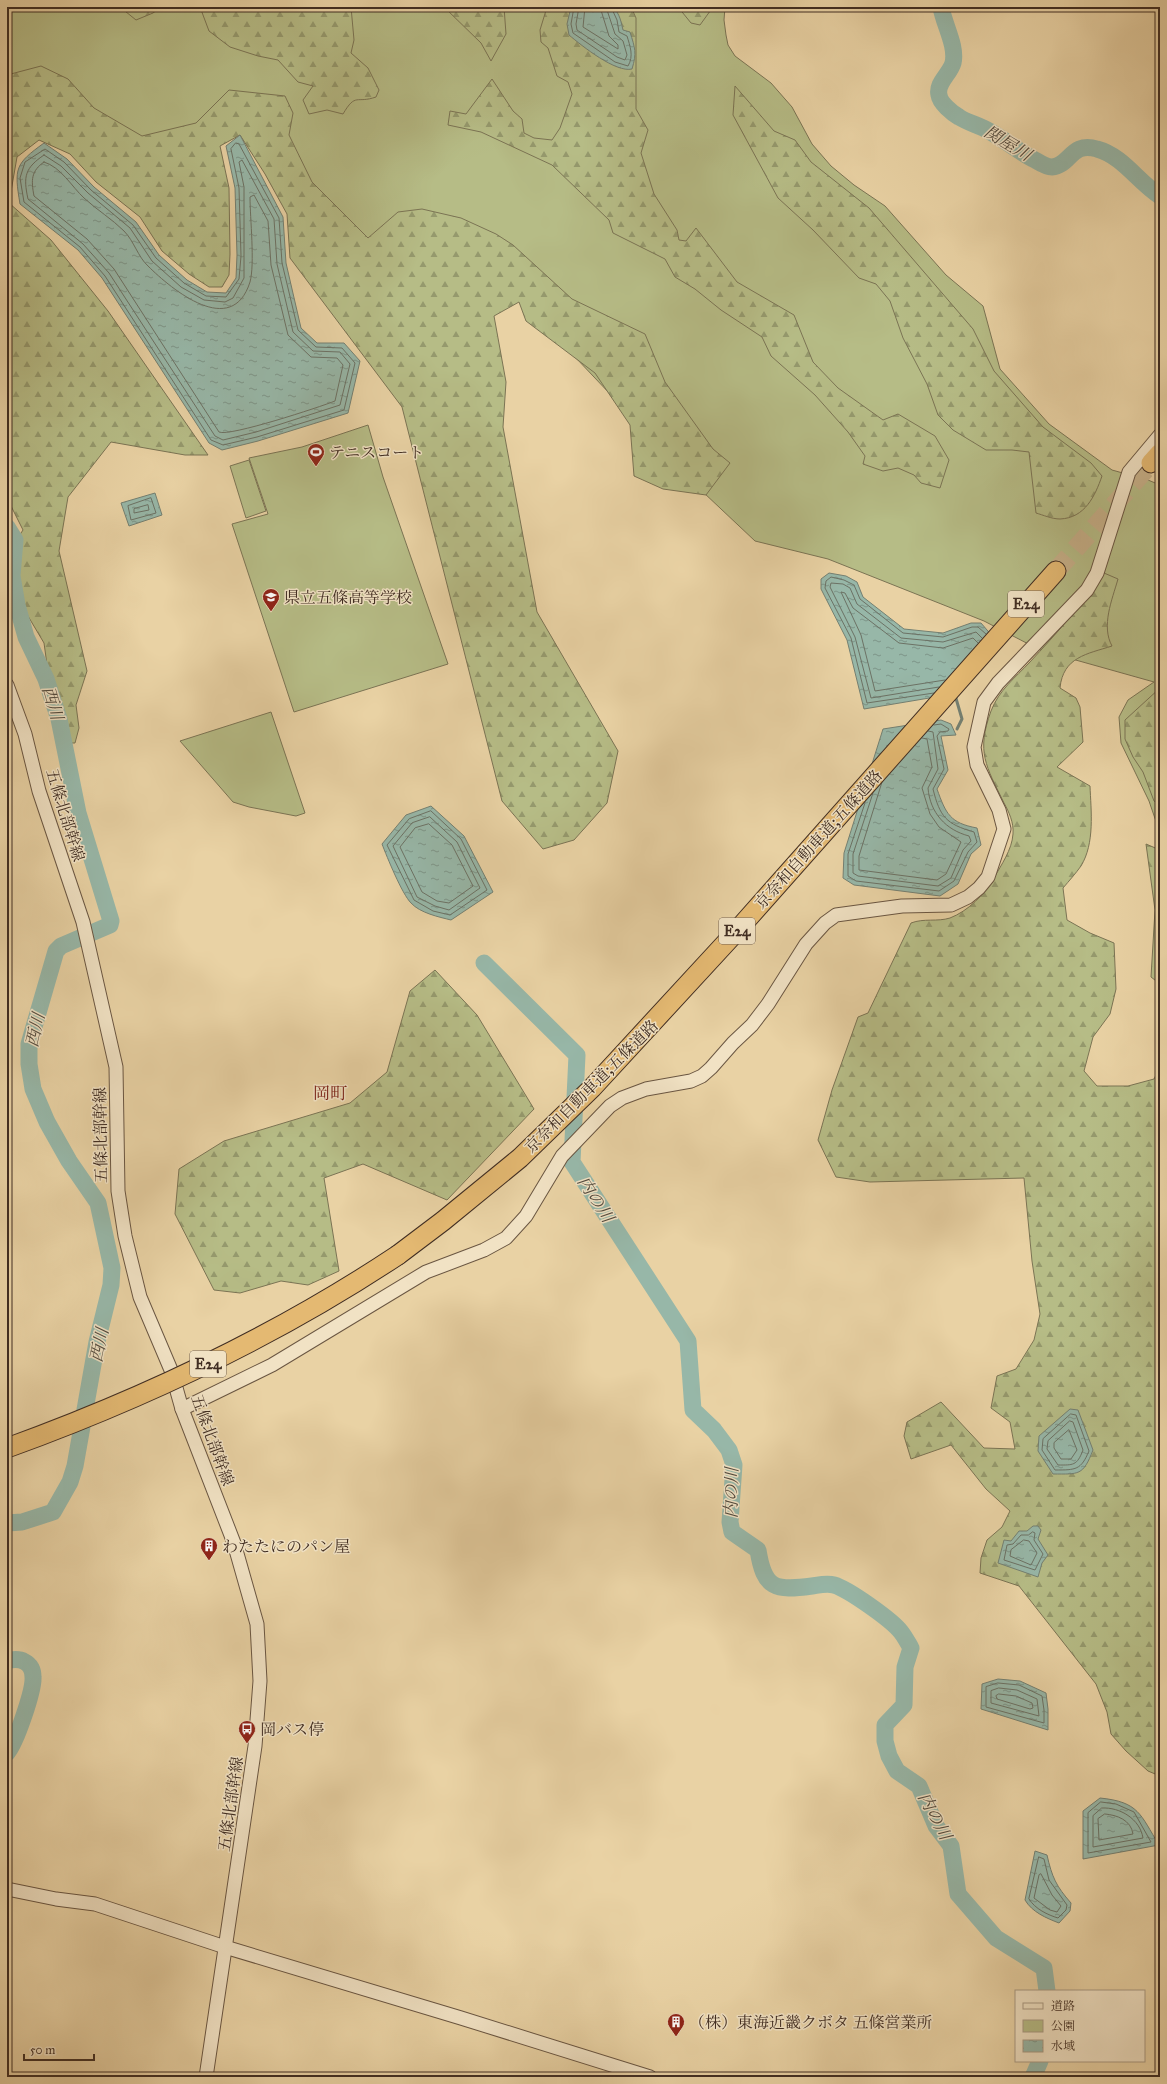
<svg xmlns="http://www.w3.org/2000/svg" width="1167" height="2084" font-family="'IM FELL Great Primer','Noto Serif JP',serif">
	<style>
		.green { fill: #b6bc86; stroke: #7b7454 }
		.forest { fill: url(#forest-firs); stroke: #7b7454 }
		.water { fill: url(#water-ripples); stroke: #748072 }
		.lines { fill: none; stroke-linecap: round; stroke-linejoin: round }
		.shore { stroke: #6c7265; stroke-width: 1 }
		.stream { stroke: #748072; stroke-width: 3 }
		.river { stroke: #97b7a8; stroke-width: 17 }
		.highway-tunnel { stroke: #c7b18a; stroke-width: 19; stroke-dasharray: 19 10; stroke-linecap: butt }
		.minor-casing { stroke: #6a5642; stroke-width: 15 }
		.highway-casing { stroke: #402d22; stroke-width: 21 }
		.minor { stroke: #f1e2c4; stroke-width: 13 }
		.highway { stroke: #e4b972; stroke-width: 19 }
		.highway-bridge-casing { stroke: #402d22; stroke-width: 21; stroke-linecap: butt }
		.highway-bridge { stroke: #e4b972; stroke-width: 19 }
		.labels { text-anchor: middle; stroke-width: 3; stroke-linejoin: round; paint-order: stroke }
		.shield { fill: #f1e2c4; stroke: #756353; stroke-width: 1 }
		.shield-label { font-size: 15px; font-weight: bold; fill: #402d22 }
		.poi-label { font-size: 16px; fill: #402d22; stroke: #f1e2c4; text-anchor: start }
		.street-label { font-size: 16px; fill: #402d22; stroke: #f1e2c4 }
		.water-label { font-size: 17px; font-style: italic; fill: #51493d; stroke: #f1e2c4 }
		.neighbourhood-label { font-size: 17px; fill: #7a1f14; stroke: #f1e2c4 }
	</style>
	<defs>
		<pattern id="forest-firs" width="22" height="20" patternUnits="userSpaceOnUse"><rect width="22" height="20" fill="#b6bc86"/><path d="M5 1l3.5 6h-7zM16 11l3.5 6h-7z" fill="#95996d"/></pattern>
		<pattern id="water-ripples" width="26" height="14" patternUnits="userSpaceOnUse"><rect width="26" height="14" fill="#97b7a8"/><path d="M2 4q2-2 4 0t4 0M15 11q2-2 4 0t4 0" fill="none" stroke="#7d9588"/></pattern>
	</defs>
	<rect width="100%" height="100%" fill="#e9d2a4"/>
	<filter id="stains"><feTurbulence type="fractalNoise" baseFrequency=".005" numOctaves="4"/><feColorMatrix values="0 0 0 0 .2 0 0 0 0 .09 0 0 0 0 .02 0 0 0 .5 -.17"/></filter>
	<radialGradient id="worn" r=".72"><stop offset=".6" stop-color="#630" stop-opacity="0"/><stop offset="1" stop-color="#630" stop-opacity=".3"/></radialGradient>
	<g class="green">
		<path d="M 7,7 L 725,7 L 724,20 L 726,35 L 728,45 L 735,56 L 771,83 L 792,107 L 812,144 L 831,166 L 854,185 L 885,206 L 946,275 L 983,306 L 1000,369 L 1049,424 L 1112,470 L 1148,480 L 1160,485 L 1160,833 L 1149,801 L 1121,743 L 1119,717 L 1128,700 L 1154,682 L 1040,650 L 984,621 L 828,559 L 755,541 L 703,492 L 521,300 L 340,252 L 246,117 L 193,171 L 7,96 Z"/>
		<path d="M 368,425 L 383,477 L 448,664 L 294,712 L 232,524 L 268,514 L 249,458 L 302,447 Z"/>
		<path d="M 249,460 L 266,511 L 246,518 L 230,466 Z"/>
		<path d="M 271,712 L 305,813 L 296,816 L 249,807 L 233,802 L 180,741 Z"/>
	</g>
	<g class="forest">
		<path d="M 120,7 L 161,7 L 153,13 L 136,20 Z"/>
		<path d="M 200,7 L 351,7 L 354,40 L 351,53 L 368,68 L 379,90 L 376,97 C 356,104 356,92 343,114 L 327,110 L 309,114 L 303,100 L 313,86 L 298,82 L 278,60 L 258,56 L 230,47 L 209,31 Z"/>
		<path d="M 444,7 L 504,7 L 506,34 L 491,61 L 481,43 Z"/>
		<path d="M 547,7 L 631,7 L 636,18 L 636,109 L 648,130 L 641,153 L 654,194 L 677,230 L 679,240 L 686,241 L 696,228 L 737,282 L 794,315 L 813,362 L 838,388 L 883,420 L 898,414 L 935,436 L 949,460 L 940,488 L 921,483 L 914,475 L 898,468 L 883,471 L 863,464 L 865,456 L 848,432 L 815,395 L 771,356 L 762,337 L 721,310 L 695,289 L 675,277 L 665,259 L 613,233 L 609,220 L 552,165 L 481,132 L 448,125 L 450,111 L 466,114 L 492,79 L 513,111 L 522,119 L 524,133 L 534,138 L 552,140 L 560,128 L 572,94 L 568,82 L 557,76 L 548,48 L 541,42 L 540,30 Z"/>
		<path d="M 678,7 L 713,7 L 700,25 L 691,23 Z"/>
		<path d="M 41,66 L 68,79 L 94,108 L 142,136 L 196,123 L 229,90 L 285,96 L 293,113 L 289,135 L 312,182 L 368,238 L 398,212 L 422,209 L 461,218 L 496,234 L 513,245 L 572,299 L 645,334 L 665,382 L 713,449 L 730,463 L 706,495 L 663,489 L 634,476 L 630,425 L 595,373 L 526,321 L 519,302 L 494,316 L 506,382 L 503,427 L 537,612 L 618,751 L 607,803 L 574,840 L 543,849 L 502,801 L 402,407 L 290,258 L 287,214 L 265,174 L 240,135 L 220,146 L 229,188 L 230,254 L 229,275 L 222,287 L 209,287 L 189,274 L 162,251 L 140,217 L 96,182 L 70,154 L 39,140 L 17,157 L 9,203 L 51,240 L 108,311 L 208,455 L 185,455 L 111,442 L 68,497 L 59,551 L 87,671 L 76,705 L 79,728 L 75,743 L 63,743 L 54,715 L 44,643 L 22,606 L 7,603 L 7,554 L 23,530 L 7,498 L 7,75 Z"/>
		<path d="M 735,86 L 774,131 L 795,140 L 811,162 L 869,208 L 973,329 L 994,371 L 1043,427 L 1091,463 L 1102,476 C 1095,496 1085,518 1060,519 C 1052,519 1043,515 1036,513 L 1029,452 L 1012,450 L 986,450 L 953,430 L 938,415 L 927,384 L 903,338 L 890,301 L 876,284 L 859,278 L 813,230 L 778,198 L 733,115 Z"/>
		<path d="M 1104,573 L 1118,579 C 1112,600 1101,626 1112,646 C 1087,654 1063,657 1060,688 L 1076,698 L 1080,707 L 1083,742 L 1057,767 L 1090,786 C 1091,811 1095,843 1081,866 C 1076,873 1069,881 1063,888 L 1067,920 L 1090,933 L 1114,943 L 1116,989 L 1110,1014 L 1093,1037 L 1084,1071 L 1097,1086 L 1128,1086 L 1154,1079 L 1160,1067 L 1160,1776 L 1148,1771 L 1126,1751 L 1111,1734 L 1107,1712 L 1096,1684 L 1019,1586 L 980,1573 L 981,1558 L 987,1540 L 1002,1527 L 1010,1511 L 986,1489 L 951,1445 L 911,1459 L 904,1436 L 907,1422 L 941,1402 L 984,1448 L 1015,1449 L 1010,1422 L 991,1408 L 997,1376 L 1016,1369 L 1034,1340 L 1040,1314 L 1032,1261 L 1024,1178 L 870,1182 L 836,1177 L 818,1140 L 832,1090 L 858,1017 L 868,1013 L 911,923 C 924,918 937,922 950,918 C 968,911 984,895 994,878 C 1001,865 1012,850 1013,834 C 1014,823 1009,812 1004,803 C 986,766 976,752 991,711 C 999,690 1015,678 1030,662 C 1056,634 1082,605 1104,573 Z"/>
		<path d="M 1160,688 L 1160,805 L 1154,801 L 1143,772 L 1133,757 L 1125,739 L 1125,720 Z"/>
		<path d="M 1146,844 L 1160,850 L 1160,984 L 1151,977 L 1155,910 Z"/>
		<path d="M 435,970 L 477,1015 L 534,1109 L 447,1200 L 363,1164 L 324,1178 L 339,1271 L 308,1285 L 281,1281 L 240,1293 L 214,1290 L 175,1214 L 179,1169 L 224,1141 L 350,1103 L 387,1072 L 410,991 Z"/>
	</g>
	<g class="water">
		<path d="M 571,7 L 613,7 C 620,14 621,22 623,30 L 630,32 C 635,48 637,53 632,69 C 616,73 582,46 569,35 L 567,24 Z"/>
		<path d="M 240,135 L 283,217 L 286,263 L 301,328 L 317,343 L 344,343 L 360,361 L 348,413 L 258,441 L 222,450 L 209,443 L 102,278 L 78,250 L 20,204 C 14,168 15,164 44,143 L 67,159 L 94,187 L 136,222 L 159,255 L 187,280 L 207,292 L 226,293 L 236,278 L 237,255 L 235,188 L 226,146 Z"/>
		<path d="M 155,493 L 162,515 L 129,526 L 121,503 Z"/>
		<path d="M 829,573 L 846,576 L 857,582 L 863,597 L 904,629 L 943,633 L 971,623 L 981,623 L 1000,645 L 959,693 L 864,709 L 847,640 L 821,589 L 821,579 Z"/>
		<path d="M 941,720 L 951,724 L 956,735 L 941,736 L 948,770 L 937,789 C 946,814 950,823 977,828 L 981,845 L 971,854 L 958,884 L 940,896 L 854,885 L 843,878 L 844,853 L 883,729 Z"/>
		<path d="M 431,806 L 464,836 L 493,892 L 451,920 C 439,917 420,913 411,903 C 402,894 387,857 382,844 L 406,815 Z"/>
		<path d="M 1070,1409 L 1078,1410 L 1093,1450 C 1083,1476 1079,1474 1053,1474 L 1038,1451 L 1039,1436 Z"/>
		<path d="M 1033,1526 L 1038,1526 L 1041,1530 L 1038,1539 L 1048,1555 L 1042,1563 L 1038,1577 L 998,1563 L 1004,1540 L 1011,1541 L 1019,1531 L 1027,1531 Z"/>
		<path d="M 998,1679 L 1020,1681 L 1046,1693 L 1048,1709 L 1048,1730 L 981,1709 L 982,1684 Z"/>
		<path d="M 1100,1798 C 1139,1802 1140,1814 1159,1845 L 1083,1859 L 1083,1811 Z"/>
		<path d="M 1035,1851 L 1047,1855 C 1052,1877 1056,1886 1071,1903 L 1070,1911 L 1059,1923 C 1046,1918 1032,1912 1025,1900 Z"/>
	</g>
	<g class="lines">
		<g class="shore">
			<path d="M 574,7 L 571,24 L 573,33 L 615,62 L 628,66 C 634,56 630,46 627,36 L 619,32 L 617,20 L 611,7"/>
			<path d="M 579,7 L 576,24 L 577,30 L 617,57 L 625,60 L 627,55 L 623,41 L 615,34 L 606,7"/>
			<path d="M 585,7 L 583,27 L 618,49 L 618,45 L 609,36 L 600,7"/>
			<path d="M 236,143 L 239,144 L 279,218 L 282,263 L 298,330 L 316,347 L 342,348 L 355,363 L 344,410 L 257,437 L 223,445 L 211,440 L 105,276 L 80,247 L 24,202 L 20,178 L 25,162 L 45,149 L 64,162 L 91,190 L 133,225 L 156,258 L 184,283 L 206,296 L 226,297 L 239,279 L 241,256 L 239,188 L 231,149 Z"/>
			<path d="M 44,155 L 61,166 L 88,193 L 130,228 L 152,261 L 181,287 L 204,300 L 225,302 L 233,298 L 244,278 L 244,187 L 239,162 L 242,160 L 274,219 L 277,264 L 293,332 L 313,351 L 340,352 L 350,364 L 340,405 L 256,432 L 223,440 L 215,436 L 109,273 L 83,244 L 28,199 C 23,176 25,168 44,155 Z"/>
			<path d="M 44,162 C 61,167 72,187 84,198 C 97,210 112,219 124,231 C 134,241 138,257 148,266 C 172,290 232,339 250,282 C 255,264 250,218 250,197 L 254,195 L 268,221 L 271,265 L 288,335 L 311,357 L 337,358 L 343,365 L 335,401 C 320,407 229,437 219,432 L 114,269 L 87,239 L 34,196 C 31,180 31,171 44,162 Z"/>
			<path d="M 151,498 L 156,513 L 131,520 L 128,506 Z"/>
			<path d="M 148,505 L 149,510 L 134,513 L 134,509 Z"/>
			<path d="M 945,680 L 875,691 L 861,635 L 841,592 L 845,593 L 853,608 L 899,643 L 943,648 L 973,638 L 978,643"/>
			<path d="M 939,687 L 871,698 L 855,637 L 830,587 L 831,583 L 843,584 L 850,588 L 857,604 L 901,638 L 943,642 L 976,632 L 982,638"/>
			<path d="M 934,693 L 867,703 L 851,638 L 825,588 L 826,581 L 831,577 L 844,580 L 854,585 L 860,599 L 903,633 L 943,637 L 972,627 L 978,627 L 986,634"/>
			<path d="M 882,782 L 859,856 L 859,870 L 937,880 L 946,874 L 961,842 L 939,827 L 930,814 L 922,788 L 932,767 L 927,739 L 922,738"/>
			<path d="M 873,793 L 853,854 L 853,873 L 858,876 L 938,886 L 951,878 L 963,850 L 971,841 L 969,836 C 946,830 930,813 928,788 L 938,769 L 933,732 L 928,731"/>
			<path d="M 865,803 L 848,854 L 848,876 L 856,881 L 939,891 L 954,881 L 968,852 L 977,842 L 974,832 C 946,824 940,817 933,789 L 944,769 L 937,736 L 940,732 L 948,731 L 949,729 L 941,724 L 934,725"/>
			<path d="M 431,811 L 461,839 L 487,890 L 450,915 L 433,911 L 414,900 L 387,845 L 409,819 Z"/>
			<path d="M 430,817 L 457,842 L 480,888 L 449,910 L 435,906 L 417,897 L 393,846 L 412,823 Z"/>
			<path d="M 429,824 L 452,845 L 473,886 L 449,903 L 437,901 L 422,892 L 400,847 L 415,828 Z"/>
			<path d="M 1071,1414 L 1076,1415 L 1089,1451 C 1081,1470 1076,1470 1055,1470 L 1042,1450 L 1043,1439 Z"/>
			<path d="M 1070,1421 L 1073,1422 L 1083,1450 C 1077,1466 1073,1465 1058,1465 L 1047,1449 L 1048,1441 Z"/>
			<path d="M 1069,1430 L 1077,1450 L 1071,1459 L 1061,1459 L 1054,1448 L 1054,1443 Z"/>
			<path d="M 1033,1532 L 1035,1533 L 1034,1540 L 1043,1554 L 1035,1570 L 1004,1560 L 1007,1545 L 1013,1544 L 1021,1535 L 1028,1535 Z"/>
			<path d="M 1024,1540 L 1029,1541 L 1037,1553 L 1031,1565 L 1010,1556 L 1011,1550 Z"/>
			<path d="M 998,1683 L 1019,1685 L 1042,1696 L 1044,1710 L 1044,1723 L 986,1707 L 986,1687 Z"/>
			<path d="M 999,1688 L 1017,1690 L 1037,1699 L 1039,1716 L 991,1703 L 991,1691 Z"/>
			<path d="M 999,1694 L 1016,1696 L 1032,1703 L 1033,1708 L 1030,1709 L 997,1699 L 996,1696 Z"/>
			<path d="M 1101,1802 L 1116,1804 L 1134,1812 L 1151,1842 L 1088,1853 L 1088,1813 Z"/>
			<path d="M 1102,1808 C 1120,1807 1140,1819 1143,1838 L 1093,1847 L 1093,1816 Z"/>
			<path d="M 1105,1814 C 1117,1815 1131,1820 1133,1834 L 1099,1840 L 1098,1819 Z"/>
			<path d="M 1039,1857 L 1044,1859 L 1049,1880 L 1067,1905 L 1066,1910 L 1058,1918 C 1048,1915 1035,1909 1029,1899 Z"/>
			<path d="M 1041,1874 L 1052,1895 L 1061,1906 L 1057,1912 L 1050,1910 L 1034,1898 L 1039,1875 Z"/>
		</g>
		<path class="stream" d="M 955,695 L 962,719 L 957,729"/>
		<g class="river">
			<path d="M 941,7 C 944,25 957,46 953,63 C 950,74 936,83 939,95 C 940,103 952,113 959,117 C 968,123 979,125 989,131 C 1005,140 1019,152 1035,160 C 1040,163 1046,167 1052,167 C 1070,166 1071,141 1097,149 C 1123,156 1138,182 1160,196"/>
			<path d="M 7,527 L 15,540 L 12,576 L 17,605 L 26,637 L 46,679 L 59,719 L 78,813 L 111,921 L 110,925 L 61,946 L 56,951 L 29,1044 L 29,1064 L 33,1089 L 47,1122 L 69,1161 L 98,1203 L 112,1268 L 111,1285 L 97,1342 L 75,1466 L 70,1482 L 53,1512 L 22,1522 L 7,1523"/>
			<path d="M 484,963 L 577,1055 L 572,1162 L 688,1341 L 693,1410 L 714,1430 L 729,1450 L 734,1465 L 730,1522 L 732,1532 L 758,1550 C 764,1589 775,1591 812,1586 C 819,1585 827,1583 834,1585 C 848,1589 892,1620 901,1632 C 905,1637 908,1643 911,1648 L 905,1667 L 904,1705 L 885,1725 L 885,1741 L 889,1756 L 897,1771 L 919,1786 L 936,1826 L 951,1846 L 958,1894 L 996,1938 L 1044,1968 L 1047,1991"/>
			<path d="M 7,1661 C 20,1657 33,1662 33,1677 C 34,1690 16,1743 7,1753"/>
			<path d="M 1033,2077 L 1040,2061"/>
		</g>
		<path class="highway-tunnel" d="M 1056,571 L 1151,463"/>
		<defs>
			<g id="minor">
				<path d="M 7,685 L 25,734 L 39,791 L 83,922 L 116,1067 L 118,1191 L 125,1236 L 140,1297 L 171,1370 L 182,1409 L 234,1543 L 257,1624 L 260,1681 L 255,1746 L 206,2077"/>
				<path d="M 182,1409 L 272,1365 L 426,1272 L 484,1250 L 506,1238 L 526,1216 L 562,1156 L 610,1106 L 622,1098 L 646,1089 L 691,1081 L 702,1076 L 711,1068 L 733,1043 L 752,1025 L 768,1004 L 806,944 L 825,923 L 836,915 L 902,906 L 951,905 L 968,897 L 979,888 L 988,877 L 1004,829 L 999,810 L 977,765 L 974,747 L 984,702 L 998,683 L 1087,590 L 1097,573 L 1129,472 L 1160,435"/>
				<path d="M 7,1889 L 56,1899 L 95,1904 L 225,1947 L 461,2018 L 650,2077"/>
			</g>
			<g id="highway">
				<path d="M 1151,463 L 1160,453"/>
				<path d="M 398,1255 L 443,1221 L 520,1158 L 592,1088 L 734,934 L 1056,571"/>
			</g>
		</defs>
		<use href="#minor" class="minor-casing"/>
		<use href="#highway" class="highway-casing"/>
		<use href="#minor" class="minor"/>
		<use href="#highway" class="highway"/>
		<defs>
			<path id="highway-bridge" d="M 7,1448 C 145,1398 276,1336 398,1255"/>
		</defs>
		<use href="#highway-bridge" class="highway-bridge-casing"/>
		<use href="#highway-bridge" class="highway-bridge"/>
	</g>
	<defs>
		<symbol id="stadium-pin" viewBox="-11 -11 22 30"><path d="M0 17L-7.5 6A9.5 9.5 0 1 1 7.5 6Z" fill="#8f2418" stroke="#f1e2c4"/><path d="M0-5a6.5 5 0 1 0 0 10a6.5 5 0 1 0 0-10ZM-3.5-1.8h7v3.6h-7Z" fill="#fff"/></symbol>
		<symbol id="school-pin" viewBox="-11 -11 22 30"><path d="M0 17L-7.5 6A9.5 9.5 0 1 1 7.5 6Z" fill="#8f2418" stroke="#f1e2c4"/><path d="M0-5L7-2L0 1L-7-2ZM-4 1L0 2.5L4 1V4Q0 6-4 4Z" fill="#fff"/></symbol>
		<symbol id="building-pin" viewBox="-11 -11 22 30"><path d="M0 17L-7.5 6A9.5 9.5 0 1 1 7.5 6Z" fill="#8f2418" stroke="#f1e2c4"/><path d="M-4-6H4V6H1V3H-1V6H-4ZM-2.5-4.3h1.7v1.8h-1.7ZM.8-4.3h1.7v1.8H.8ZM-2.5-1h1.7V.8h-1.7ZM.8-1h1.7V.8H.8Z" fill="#fff"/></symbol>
		<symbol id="bus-pin" viewBox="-11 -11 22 30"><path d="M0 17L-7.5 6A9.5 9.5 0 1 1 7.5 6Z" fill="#8f2418" stroke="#f1e2c4"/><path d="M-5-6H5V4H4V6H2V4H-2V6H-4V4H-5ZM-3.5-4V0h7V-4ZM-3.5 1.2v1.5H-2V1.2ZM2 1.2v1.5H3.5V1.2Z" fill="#fff"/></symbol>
	</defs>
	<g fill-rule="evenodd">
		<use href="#stadium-pin" x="306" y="442" width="20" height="27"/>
		<use href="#school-pin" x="261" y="587" width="20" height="27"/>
		<use href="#building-pin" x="199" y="1536" width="20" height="27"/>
		<use href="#bus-pin" x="237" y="1719" width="20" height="27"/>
		<use href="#building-pin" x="666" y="2012" width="20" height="27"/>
	</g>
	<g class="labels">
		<g class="shield">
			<rect x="1008" y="591" width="36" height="26" rx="3"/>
			<rect x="719" y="918" width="36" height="26" rx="3"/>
			<rect x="190" y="1351" width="36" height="26" rx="3"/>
		</g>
		<g class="shield-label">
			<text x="1026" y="609">E24</text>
			<text x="737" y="936">E24</text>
			<text x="208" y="1369">E24</text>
		</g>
		<g class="poi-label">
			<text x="329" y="458">テニスコート</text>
			<text x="284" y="603">県立五條高等学校</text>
			<text x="222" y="1552">わたたにのパン屋</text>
			<text x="260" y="1735">岡バス停</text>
			<text x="689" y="2028">（株）東海近畿クボタ 五條営業所</text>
		</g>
		<g class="street-label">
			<text transform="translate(66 815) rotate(73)" y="6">五條北部幹線</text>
			<text transform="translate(818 839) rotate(-48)" y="6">京奈和自動車道;五條道路</text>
			<text transform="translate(591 1086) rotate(-45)" y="6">京奈和自動車道;五條道路</text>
			<text transform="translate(100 1135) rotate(-91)" y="6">五條北部幹線</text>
			<text transform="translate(213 1440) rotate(70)" y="6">五條北部幹線</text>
			<text transform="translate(230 1804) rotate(-82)" y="6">五條北部幹線</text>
		</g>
		<g class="water-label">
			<text transform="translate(1008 143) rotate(31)" y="6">関屋川</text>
			<text transform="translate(53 703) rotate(73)" y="6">西川</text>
			<text transform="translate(35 1030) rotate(-77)" y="6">西川</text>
			<text transform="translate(596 1199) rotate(57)" y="6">内の川</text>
			<text transform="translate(99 1345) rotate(-78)" y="6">西川</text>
			<text transform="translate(731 1493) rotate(-89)" y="6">内の川</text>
			<text transform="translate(935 1816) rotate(62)" y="6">内の川</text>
		</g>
		<g class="neighbourhood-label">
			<text x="330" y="1099">岡町</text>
		</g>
	</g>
	<rect width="1167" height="2084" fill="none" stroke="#e9d2a4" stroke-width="24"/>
	<rect x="8" y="8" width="1151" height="2068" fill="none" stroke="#402d22" stroke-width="2"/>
	<rect x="12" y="12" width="1143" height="2060" fill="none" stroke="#402d22"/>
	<rect x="1015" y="1990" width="130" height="72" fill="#f1e2c4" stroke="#aa9a83"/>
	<rect x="1023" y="2003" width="20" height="6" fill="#f1e2c4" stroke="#aa9a83"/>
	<text x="1051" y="2010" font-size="12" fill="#402d22">道路</text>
	<rect x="1023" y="2020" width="20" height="12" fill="#b6bc86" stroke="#aa9a83"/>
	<text x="1051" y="2030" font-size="12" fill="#402d22">公園</text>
	<rect x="1023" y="2040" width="20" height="12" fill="url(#water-ripples)" stroke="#aa9a83"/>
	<text x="1051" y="2050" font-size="12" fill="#402d22">水域</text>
	<path d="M24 2054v6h70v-6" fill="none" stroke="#402d22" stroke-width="2"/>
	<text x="30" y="2054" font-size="12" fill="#402d22" stroke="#f1e2c4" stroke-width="3" paint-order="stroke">50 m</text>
	<rect width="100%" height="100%" filter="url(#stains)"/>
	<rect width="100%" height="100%" fill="url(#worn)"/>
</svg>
